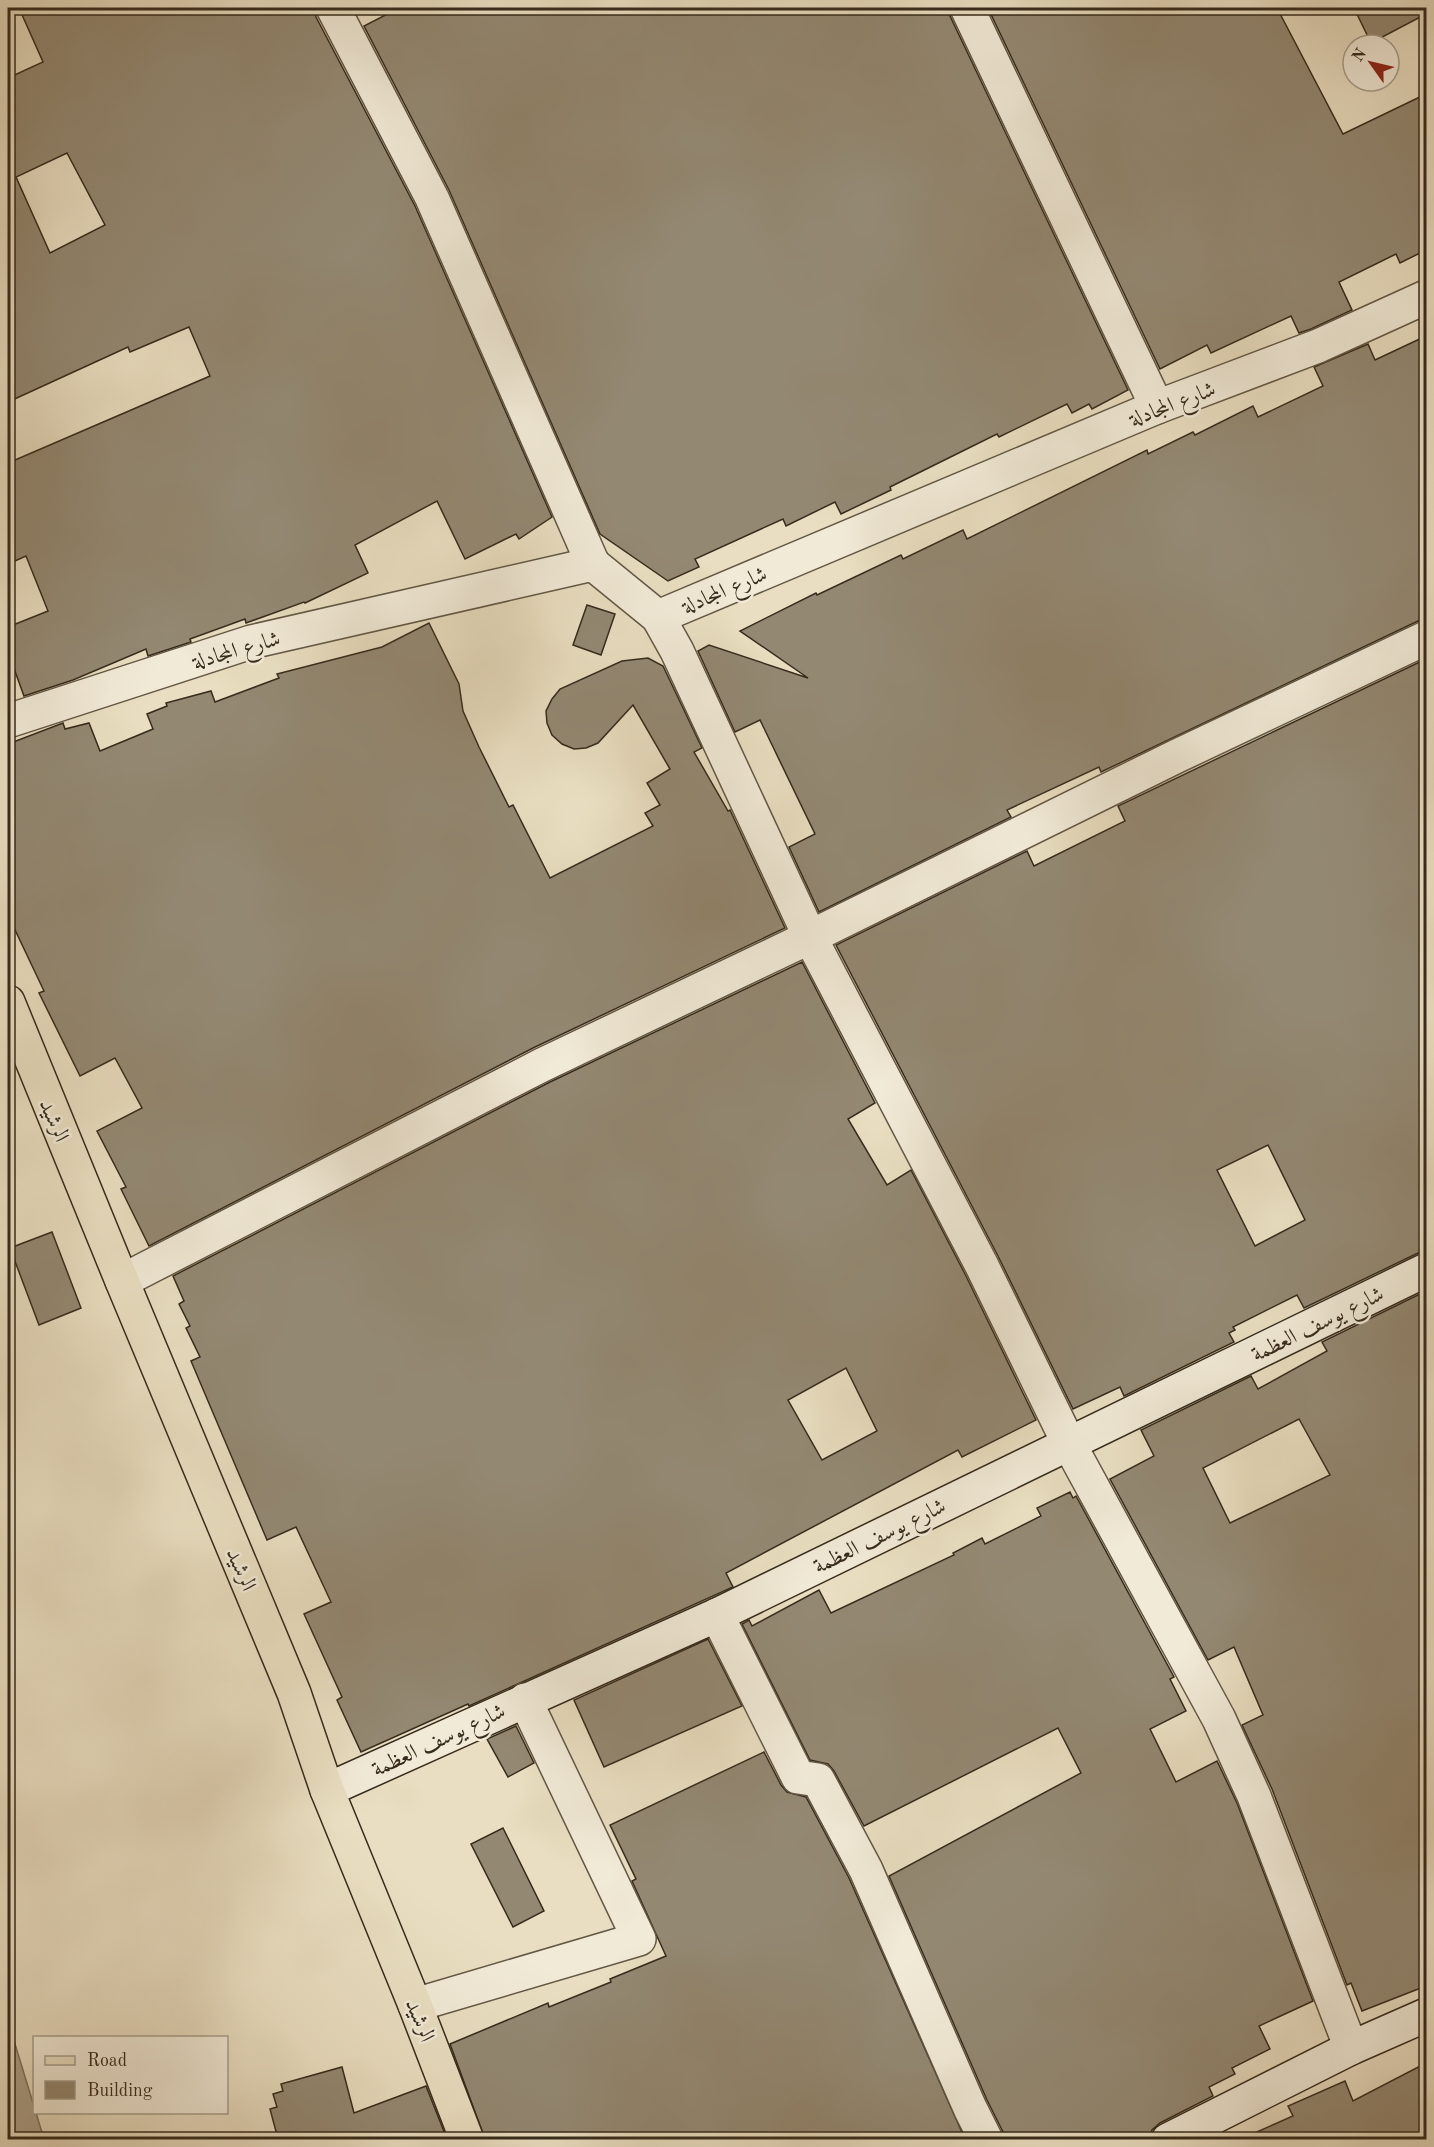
<svg xmlns="http://www.w3.org/2000/svg" width="1434" height="2147" font-family="'Old Standard TT',Amiri,serif">
	<style>
		.water { fill: #aca189; stroke: #7d725d; stroke-width: 1.5 }
		.building { fill: #938872; stroke: #362b1c; stroke-width: 1.5; fill-rule: evenodd }
		.lines { fill: none; stroke-linecap: round; stroke-linejoin: round }
		.street-casing { stroke: #635845; stroke-width: 36 }
		.secondary-casing { stroke: #362b1c; stroke-width: 36 }
		.primary-casing { stroke: #362b1c; stroke-width: 36 }
		.street { stroke: #f1ead7; stroke-width: 33 }
		.secondary { stroke: #f1ead7; stroke-width: 33 }
		.primary { stroke: #e9dec1; stroke-width: 33 }
		.labels { text-anchor: middle; stroke-width: 5; stroke-linejoin: round; paint-order: stroke }
		.street-label { font-size: 22px; fill: #362b1c; stroke: #f1ead7 }
	</style>
	<rect width="100%" height="100%" fill="#e9dec1"/>
	<filter id="stains"><feTurbulence type="fractalNoise" baseFrequency=".00333" numOctaves="4"/><feColorMatrix values="0 0 0 0 .2 0 0 0 0 .09 0 0 0 0 .02 0 0 0 .5 -.17"/></filter>
	<radialGradient id="worn" r=".72"><stop offset=".6" stop-color="#630" stop-opacity="0"/><stop offset="1" stop-color="#630" stop-opacity=".3"/></radialGradient>
	<path class="water" d="M 8,2021 L 44,2139 L 8,2139 Z"/>
	<g class="building">
		<path d="M 19,8 L 314,8 L 316,17 L 415,206 L 552,517 L 519,539 L 516,534 L 465,559 L 437,501 L 355,545 L 368,573 L 305,603 L 304,602 L 246,623 L 245,619 L 190,639 L 191,642 L 148,656 L 146,649 L 73,680 L 24,696 L 8,652 L 8,627 L 48,611 L 26,556 L 8,564 L 8,463 L 210,376 L 189,327 L 130,352 L 128,347 L 8,402 L 8,78 L 43,62 ZM 67,153 L 105,225 L 50,253 L 16,177 Z"/>
		<path d="M 399,8 L 948,8 L 950,16 L 1128,390 L 1092,409 L 1089,404 L 1072,413 L 1067,404 L 999,437 L 997,434 L 890,487 L 891,490 L 841,514 L 835,502 L 786,526 L 783,519 L 695,559 L 699,567 L 668,581 L 600,534 L 449,190 L 364,26 Z"/>
		<path d="M 988,8 L 1277,8 L 1343,134 L 1426,94 L 1426,250 L 1400,263 L 1396,254 L 1339,282 L 1352,310 L 1311,329 L 1299,333 L 1291,316 L 1211,353 L 1207,345 L 1160,369 Z"/>
		<path d="M 1354,8 L 1426,8 L 1426,14 L 1371,43 Z"/>
		<path d="M 1426,336 L 1426,619 L 1418,621 L 1101,772 L 1099,767 L 1007,810 L 1011,817 L 819,912 L 789,847 L 815,834 L 760,720 L 735,732 L 698,651 L 709,645 L 808,678 L 740,631 L 816,593 L 817,595 L 901,555 L 903,559 L 963,530 L 967,539 L 1147,450 L 1148,454 L 1193,432 L 1195,435 L 1253,406 L 1258,417 L 1323,386 L 1314,367 L 1368,344 L 1375,360 Z"/>
		<path d="M 587,605 L 615,614 L 601,655 L 573,645 Z"/>
		<path d="M 429,623 L 459,684 L 463,711 L 479,747 L 509,807 L 513,805 L 550,878 L 653,826 L 645,813 L 660,805 L 647,783 L 670,769 L 633,705 L 598,743 L 586,748 L 574,749 L 562,744 L 552,735 L 547,723 L 546,711 L 552,699 L 560,689 L 622,661 L 648,658 L 663,666 L 702,748 L 694,752 L 728,811 L 730,810 L 785,928 L 533,1048 L 149,1246 L 121,1189 L 126,1187 L 97,1131 L 142,1108 L 115,1058 L 80,1076 L 39,993 L 44,991 L 8,915 L 8,744 L 63,723 L 65,729 L 89,723 L 100,751 L 153,729 L 147,714 L 167,706 L 166,703 L 211,691 L 215,702 L 279,678 L 277,674 L 382,647 Z"/>
		<path d="M 1426,659 L 1426,1251 L 1418,1253 L 1304,1308 L 1297,1295 L 1233,1327 L 1235,1330 L 1229,1333 L 1234,1342 L 1124,1396 L 1120,1387 L 1073,1409 L 999,1258 L 836,945 L 1027,851 L 1034,866 L 1125,821 L 1118,806 ZM 1268,1145 L 1305,1220 L 1255,1246 L 1217,1170 Z"/>
		<path d="M 802,962 L 875,1103 L 848,1119 L 887,1185 L 911,1170 L 965,1274 L 1036,1420 L 962,1457 L 958,1450 L 726,1573 L 733,1587 L 469,1706 L 468,1704 L 361,1752 L 337,1700 L 342,1697 L 304,1614 L 331,1602 L 296,1527 L 267,1540 L 191,1361 L 200,1357 L 186,1328 L 190,1326 L 179,1304 L 184,1301 L 173,1276 L 550,1082 ZM 846,1368 L 877,1431 L 822,1460 L 788,1400 Z"/>
		<path d="M 52,1232 L 81,1308 L 39,1325 L 10,1248 Z"/>
		<path d="M 1426,1291 L 1426,1986 L 1362,2011 L 1351,1983 L 1347,1985 L 1272,1789 L 1242,1725 L 1263,1715 L 1234,1647 L 1208,1660 L 1110,1479 L 1154,1456 L 1141,1430 L 1251,1376 L 1258,1389 L 1327,1351 L 1322,1342 ZM 1299,1419 L 1330,1475 L 1230,1523 L 1203,1468 Z"/>
		<path d="M 1070,1492 L 1073,1498 L 1076,1496 L 1174,1677 L 1170,1679 L 1186,1711 L 1150,1729 L 1176,1782 L 1217,1761 L 1237,1803 L 1313,2001 L 1259,2026 L 1270,2049 L 1232,2068 L 1235,2074 L 1209,2087 L 1213,2096 L 1160,2123 L 1152,2130 L 1149,2139 L 1004,2139 L 1003,2132 L 987,2100 L 889,1876 L 1081,1773 L 1058,1728 L 864,1826 L 834,1771 L 828,1764 L 810,1760 L 742,1624 L 749,1620 L 752,1626 L 819,1590 L 831,1613 L 954,1555 L 953,1553 L 982,1538 L 985,1544 L 1041,1516 L 1037,1508 Z"/>
		<path d="M 708,1639 L 742,1706 L 604,1767 L 574,1700 Z"/>
		<path d="M 516,1726 L 534,1763 L 508,1777 L 487,1739 Z"/>
		<path d="M 764,1752 L 781,1785 L 787,1792 L 806,1797 L 849,1878 L 965,2139 L 485,2139 L 450,2044 L 548,2003 L 549,2007 L 611,1982 L 610,1979 L 666,1956 L 632,1881 L 636,1879 L 610,1825 Z"/>
		<path d="M 503,1828 L 544,1911 L 513,1927 L 471,1844 Z"/>
		<path d="M 1426,2063 L 1426,2139 L 1241,2139 L 1293,2116 L 1288,2106 L 1345,2081 L 1353,2101 Z"/>
		<path d="M 342,2067 L 354,2113 L 426,2086 L 447,2139 L 278,2139 L 270,2109 L 277,2107 L 273,2094 L 283,2091 L 281,2084 Z"/>
	</g>
	<g class="lines">
		<defs>
			<g id="street">
				<path d="M 333,8 L 432,198 L 593,564"/>
				<path d="M 967,8 L 1157,407"/>
				<path d="M 658,617 L 677,651 L 810,937 L 982,1266 L 1068,1442 L 1219,1719 L 1254,1796 L 1351,2048"/>
				<path d="M 8,721 L 251,642 L 593,564 L 658,617 L 1157,407 L 1318,346 L 1426,297"/>
				<path d="M 122,1281 L 542,1065 L 810,937 L 1177,756 L 1426,638"/>
				<path d="M 717,1615 L 798,1777 L 818,1780 L 866,1870 L 970,2108 L 986,2140"/>
				<path d="M 415,2005 L 639,1939 L 525,1700"/>
			</g>
			<g id="secondary">
				<path d="M 327,1790 L 717,1615 L 1426,1270"/>
				<path d="M 1168,2140 L 1351,2048 L 1426,2015"/>
			</g>
			<path id="primary" d="M 8,1002 L 122,1281 L 294,1693 L 327,1790 L 415,2005 L 467,2140"/>
		</defs>
		<use href="#street" class="street-casing"/>
		<use href="#secondary" class="secondary-casing"/>
		<use href="#primary" class="primary-casing"/>
		<use href="#street" class="street"/>
		<use href="#secondary" class="secondary"/>
		<use href="#primary" class="primary"/>
	</g>
	<g class="labels">
		<g class="street-label">
			<text transform="translate(1172 403) rotate(-21)" y="8">شارع المجادلة</text>
			<text transform="translate(724 589) rotate(-23)" y="8">شارع المجادلة</text>
			<text transform="translate(236 649) rotate(-16)" y="8">شارع المجادلة</text>
			<text transform="translate(55 1120) rotate(67)" y="8">الرشيد</text>
			<text transform="translate(1317 1323) rotate(-26)" y="8">شارع يوسف العظمة</text>
			<text transform="translate(879 1535) rotate(-26)" y="8">شارع يوسف العظمة</text>
			<text transform="translate(242 1569) rotate(67)" y="8">الرشيد</text>
			<text transform="translate(438 1739) rotate(-25)" y="8">شارع يوسف العظمة</text>
			<text transform="translate(421 2020) rotate(68)" y="8">الرشيد</text>
		</g>
	</g>
	<rect width="1434" height="2147" fill="none" stroke="#e9dec1" stroke-width="30"/>
	<rect x="9" y="9" width="1416" height="2129" fill="none" stroke="#362b1c" stroke-width="3"/>
	<rect x="15" y="15" width="1404" height="2117" fill="none" stroke="#362b1c" stroke-width="1.5"/>
	<rect x="33" y="2036" width="195" height="78" fill="#f1ead7" stroke="#a69e8c" stroke-width="1.5"/>
	<rect x="45" y="2056" width="30" height="9" fill="#e9dec1" stroke="#a69e8c" stroke-width="1.5"/>
	<text x="87" y="2066" font-size="18" fill="#362b1c">Road</text>
	<rect x="45" y="2081" width="30" height="18" fill="#938872" stroke="#a69e8c" stroke-width="1.5"/>
	<text x="87" y="2096" font-size="18" fill="#362b1c">Building</text>
	<g transform="translate(1371 63) rotate(304)"><circle r="28" fill="#f1ead7" stroke="#a69e8c" stroke-width="1.5"/>
	<path d="M0-4.5L10 22L0 15L-10 22Z" fill="#8f2418"/>
	<text y="-9" font-size="16" font-weight="bold" text-anchor="middle" fill="#362b1c">N</text>
	</g>
	<rect width="100%" height="100%" filter="url(#stains)"/>
	<rect width="100%" height="100%" fill="url(#worn)"/>
</svg>
